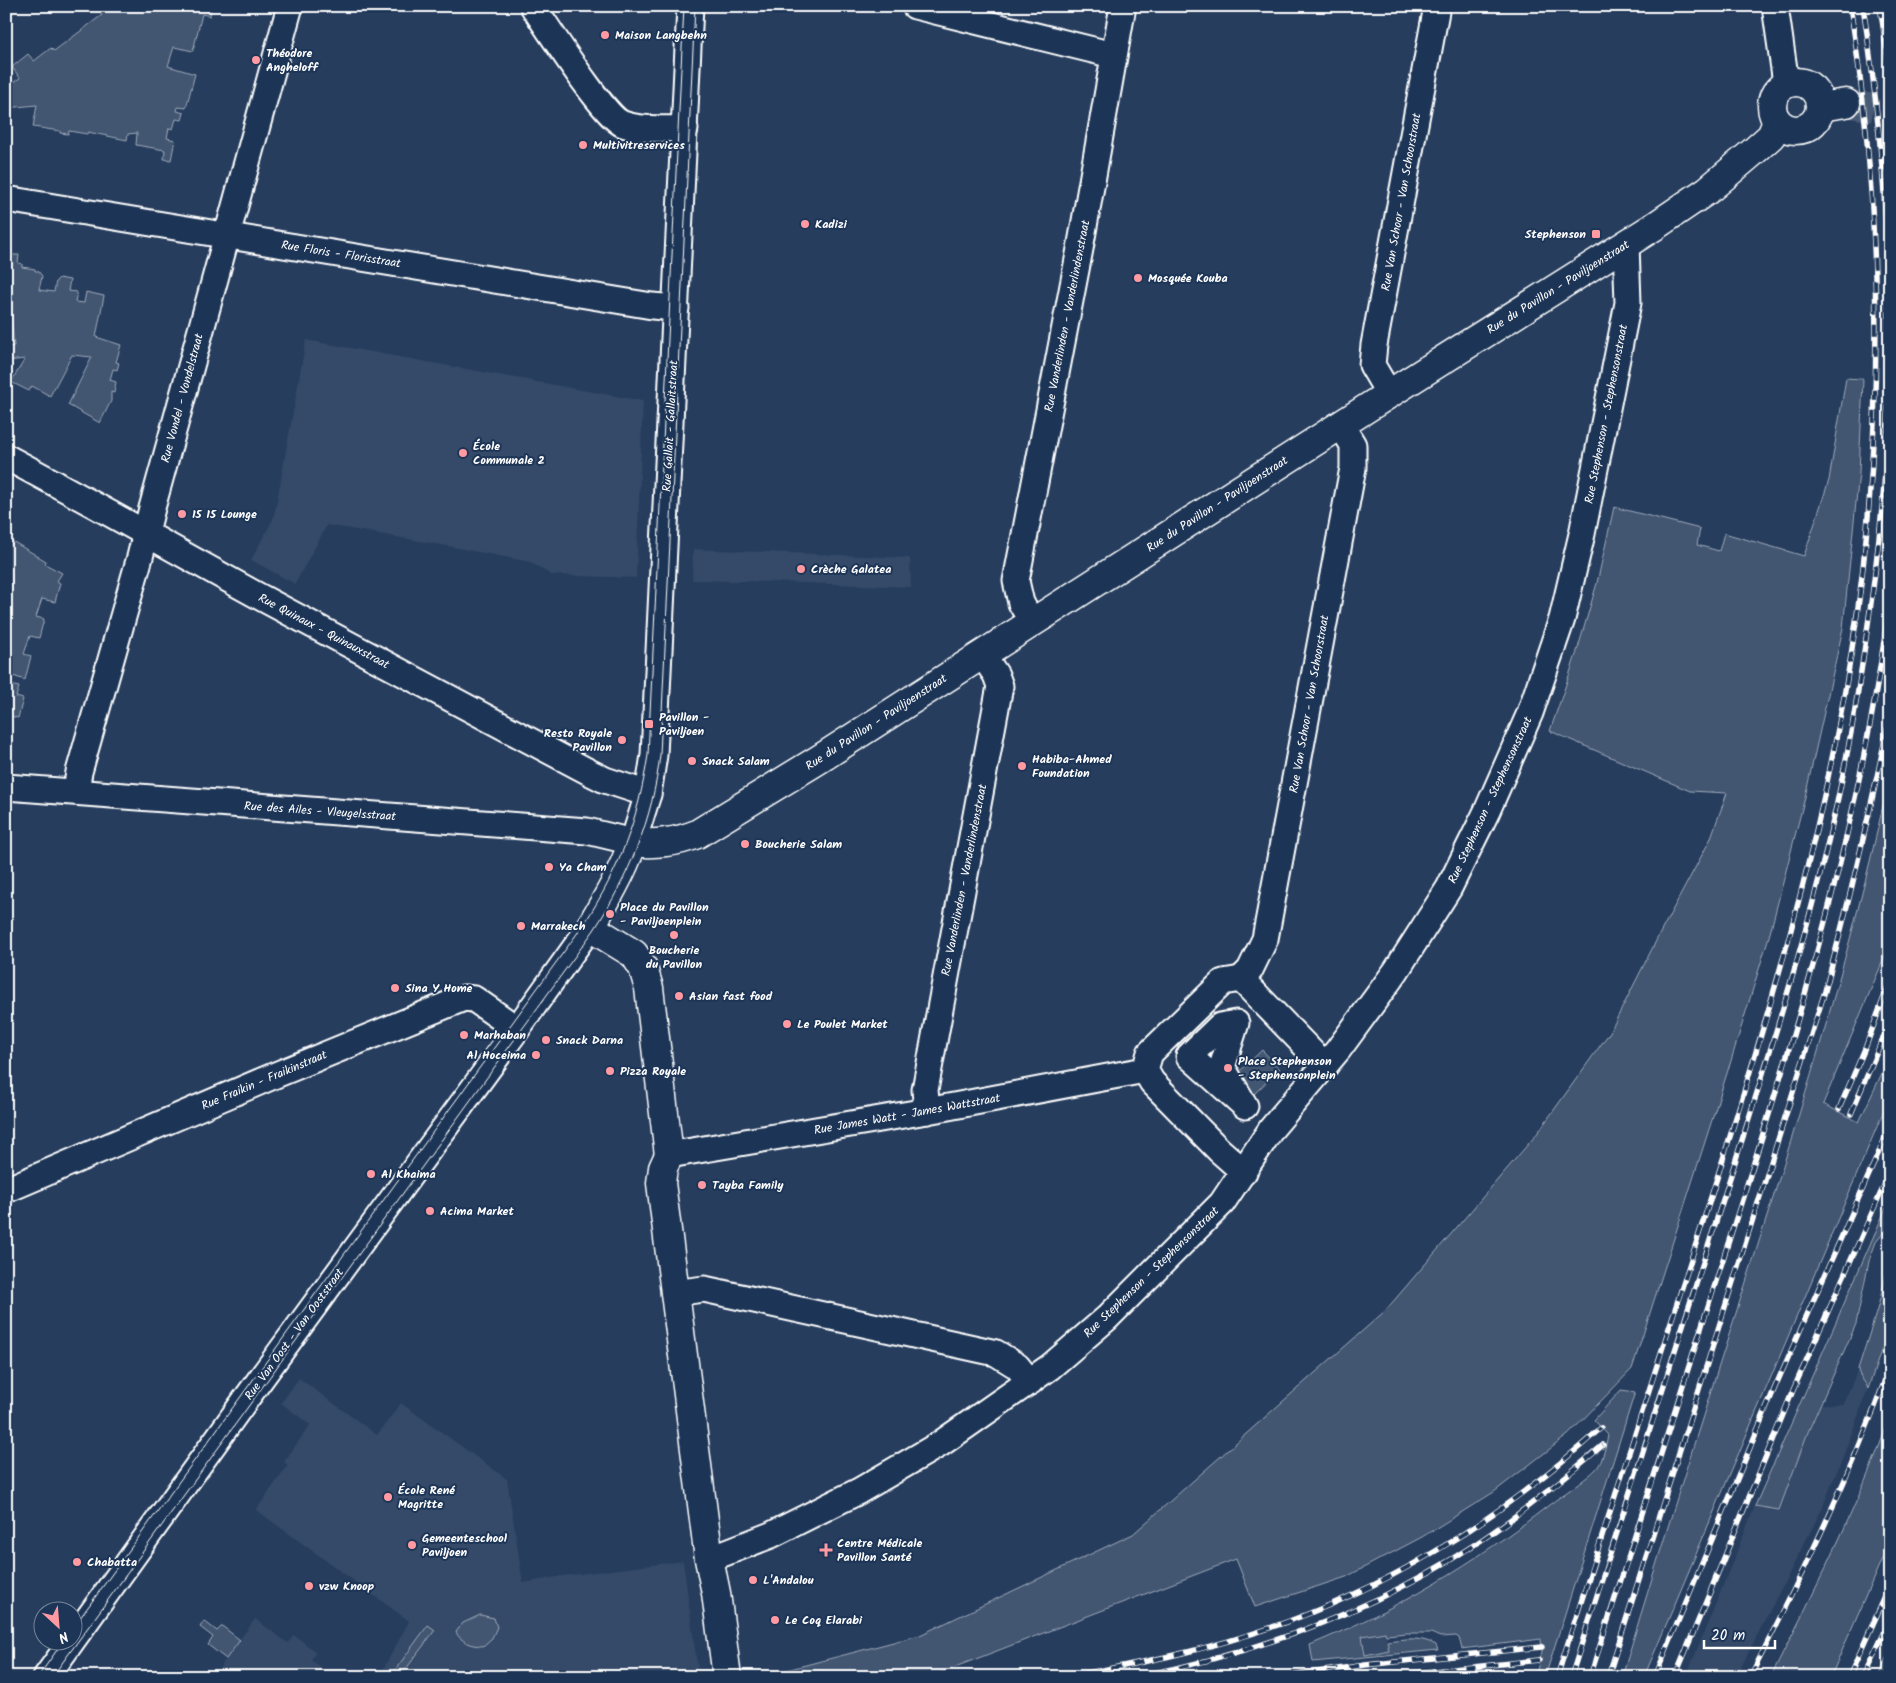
<svg xmlns="http://www.w3.org/2000/svg" width="1896" height="1683" font-family="Kalam,sans-serif">
	<style>
		.built { fill: #344a68 }
		.green { fill: #425672; stroke: #a0aab8 }
		.lines { fill: none; stroke-linecap: round; stroke-linejoin: round }
		.secondary-tunnel { stroke: #475a76; stroke-width: 28; stroke-dasharray: 28 14; stroke-linecap: butt }
		.street-casing { stroke: #fff; stroke-width: 29 }
		.secondary-casing { stroke: #fff; stroke-width: 31 }
		.street { stroke: #1d3557; stroke-width: 25 }
		.secondary { stroke: #1d3557; stroke-width: 28 }
		.tram { stroke: #fff; stroke-width: 1 }
		.rail-casing { stroke: #fff; stroke-width: 5.5 }
		.rail { stroke: #1d3557; stroke-width: 4; stroke-dasharray: 11; stroke-linecap: butt }
		.poi-dot { fill: #ff9aa2; stroke: #1d3557; stroke-width: 2 }
		.labels { text-anchor: middle; stroke-width: 4; stroke-linejoin: round; paint-order: stroke }
		.poi-label { font-size: 12px; font-weight: bold; fill: #fff; stroke: #1d3557; text-anchor: start }
		.street-label { font-size: 12px; fill: #fff; stroke: #1d3557 }
	</style>
	<rect width="100%" height="100%" fill="#263d5e"/>
	<filter id="ink" filterUnits="userSpaceOnUse"><feTurbulence type="fractalNoise" baseFrequency=".02" numOctaves="2"/><feDisplacementMap in="SourceGraphic" scale="10" xChannelSelector="R" yChannelSelector="G"/><feConvolveMatrix kernelMatrix="1 2 1 2 8 2 1 2 1" color-interpolation-filters="sRGB"/></filter>
	<g filter="url(#ink)">
		<g class="built">
			<path d="M 306,340 L 643,401 L 636,578 L 551,575 L 530,562 L 442,545 L 327,525 L 295,584 L 251,560 L 273,519 L 276,506 Z"/>
			<path d="M 693,549 L 910,558 L 911,587 L 777,582 L 692,580 Z"/>
			<path d="M 1858,1369 L 1859,1376 L 1866,1382 L 1868,1389 L 1843,1457 L 1821,1511 L 1736,1677 L 1686,1677 L 1755,1506 L 1779,1510 L 1808,1432 L 1821,1404 L 1843,1404 Z"/>
			<path d="M 299,1378 L 377,1435 L 401,1403 L 507,1479 L 523,1583 L 562,1576 L 683,1561 L 698,1670 L 646,1677 L 379,1677 L 409,1621 L 256,1510 L 288,1465 L 284,1462 L 310,1425 L 281,1403 Z"/>
			<path d="M 255,1619 L 288,1643 L 294,1635 L 316,1652 L 311,1660 L 334,1677 L 213,1677 L 226,1659 L 208,1645 L 213,1637 L 200,1627 L 204,1621 L 217,1631 L 222,1626 L 240,1639 Z"/>
			<path d="M 1385,1632 L 1389,1650 L 1365,1655 L 1362,1636 Z"/>
		</g>
		<g class="green">
			<path d="M 96,6 L 212,6 L 210,16 L 202,14 L 193,51 L 174,47 L 168,66 L 195,74 L 186,108 L 178,107 L 177,111 L 184,113 L 182,120 L 176,119 L 173,129 L 169,128 L 167,138 L 175,140 L 171,160 L 164,159 L 165,150 L 136,145 L 137,133 L 128,134 L 127,140 L 88,132 L 87,134 L 69,131 L 68,134 L 60,133 L 60,131 L 33,127 L 37,105 L 6,108 L 6,87 L 20,78 L 12,67 L 28,54 L 34,61 L 51,48 L 54,51 L 102,15 Z"/>
			<path d="M 8,255 L 19,255 L 18,263 L 22,264 L 22,267 L 35,269 L 35,271 L 38,271 L 42,276 L 39,290 L 54,292 L 56,281 L 59,278 L 70,280 L 68,291 L 77,292 L 75,302 L 84,303 L 86,292 L 104,296 L 96,337 L 121,345 L 116,362 L 119,363 L 117,370 L 113,369 L 110,380 L 116,382 L 114,393 L 111,392 L 111,401 L 100,423 L 68,405 L 92,357 L 72,355 L 50,396 L 32,386 L 29,391 L 11,382 L 25,359 L 8,361 L 6,347 L 14,346 L 11,312 L 6,312 L 6,265 L 10,264 Z"/>
			<path d="M 1846,378 L 1863,379 L 1859,473 L 1843,628 L 1805,797 L 1770,933 L 1730,1064 L 1632,1369 L 1568,1435 L 1494,1492 L 1422,1537 L 1346,1577 L 1255,1607 L 1236,1559 L 929,1677 L 760,1677 L 920,1635 L 1133,1534 L 1385,1311 L 1536,1135 L 1610,1032 L 1658,937 L 1710,840 L 1727,793 L 1690,791 L 1550,731 L 1576,655 L 1597,583 L 1614,507 L 1700,529 L 1697,545 L 1719,551 L 1724,533 L 1804,556 L 1829,480 Z"/>
			<path d="M 12,541 L 46,561 L 45,564 L 62,573 L 57,581 L 60,583 L 55,602 L 42,599 L 36,617 L 44,619 L 39,638 L 30,636 L 24,654 L 31,656 L 25,680 L 7,674 L 6,676 L 6,545 L 9,547 Z"/>
			<path d="M 6,684 L 19,687 L 16,697 L 23,699 L 18,718 L 6,715 Z"/>
			<path d="M 1890,773 L 1890,937 L 1887,951 L 1823,1104 L 1859,1122 L 1890,1056 L 1890,1096 L 1644,1677 L 1622,1677 C 1670,1516 1722,1357 1773,1198 C 1817,1058 1860,917 1890,773 Z"/>
			<path d="M 1262,1050 L 1280,1069 L 1253,1095 L 1235,1076 Z"/>
			<path d="M 1890,1199 L 1890,1225 L 1876,1242 L 1869,1261 L 1856,1324 L 1808,1432 L 1779,1510 L 1755,1506 Z"/>
			<path d="M 1890,1260 L 1890,1325 L 1868,1389 C 1865,1381 1859,1377 1858,1369 L 1877,1310 Z"/>
			<path d="M 1621,1390 L 1635,1392 L 1545,1677 L 1535,1677 L 1542,1652 L 1541,1639 L 1462,1649 L 1459,1638 L 1456,1636 L 1440,1637 L 1431,1633 L 1407,1633 L 1386,1635 L 1385,1632 L 1362,1636 L 1365,1655 L 1389,1650 L 1387,1641 C 1405,1639 1420,1636 1436,1645 L 1438,1650 L 1313,1662 L 1310,1645 C 1399,1608 1473,1564 1549,1505 C 1562,1495 1587,1479 1597,1468 C 1603,1461 1606,1444 1608,1435 L 1594,1420 Z"/>
			<path d="M 1890,1417 L 1890,1540 L 1835,1667 L 1830,1677 L 1771,1677 C 1813,1594 1859,1505 1890,1417 Z"/>
			<path d="M 480,1615 L 494,1618 L 497,1627 L 492,1638 L 483,1646 C 473,1646 460,1642 456,1632 L 463,1623 Z"/>
			<path d="M 204,1621 L 217,1631 L 222,1626 L 240,1640 L 226,1659 L 208,1645 L 213,1637 L 200,1627 Z"/>
			<path d="M 428,1625 L 435,1630 L 400,1677 L 390,1677 Z"/>
			<path d="M 1890,1652 L 1890,1677 L 1878,1677 Z"/>
		</g>
		<g class="lines">
			<path class="secondary-tunnel" d="M 1846,103 L 1890,111"/>
			<defs>
				<g id="street">
					<path d="M 533,6 C 547,27 606,119 623,124 C 643,131 665,128 685,129"/>
					<path d="M 915,6 L 1113,55"/>
					<path d="M 1775,6 L 1786,83"/>
					<path d="M 6,199 L 652,306 L 676,308"/>
					<path d="M 1389,394 L 1372,365 L 1374,345 L 1437,6"/>
					<path d="M 6,457 C 93,503 178,552 264,599 C 373,658 482,715 591,773 L 605,780 L 648,794"/>
					<path d="M 1032,622 L 1021,603 L 1016,581 L 1080,249 L 1123,6"/>
					<path d="M 6,787 L 587,831 L 633,842 L 648,794 L 654,755 L 690,6"/>
					<path d="M 76,791 L 79,772 L 140,557 L 152,508 L 290,6"/>
					<path d="M 1241,979 L 1250,970 L 1265,939 L 1353,468 L 1353,445 L 1341,425"/>
					<path d="M 1241,979 L 1223,982 L 1150,1053 L 1145,1070 L 1152,1082 L 1219,1150 L 1244,1172"/>
					<path d="M 1241,979 L 1325,1066"/>
					<path d="M 1236,1023 L 1222,1067 L 1245,1106 L 1189,1056 L 1220,1026 Z"/>
					<path d="M 927,1111 L 925,1090 L 1000,686 L 996,675 L 982,654"/>
					<path d="M 669,1155 L 927,1111 L 1145,1070"/>
					<path d="M 6,1190 L 278,1074 L 464,998 L 474,999 L 517,1029"/>
					<path d="M 674,1293 L 704,1289 L 996,1353 L 1017,1366 L 1030,1382"/>
					<path d="M 709,1559 L 771,1535 L 859,1491 L 940,1444 L 1050,1367 L 1107,1318 L 1222,1203 L 1272,1128 L 1338,1050 L 1396,971 L 1449,888 L 1487,811 L 1530,713 L 1562,619 L 1582,534 L 1628,303 L 1626,244"/>
					<path d="M 46,1677 L 246,1399 L 517,1029 L 590,927"/>
				</g>
				<g id="secondary">
					<circle cx="1796" cy="106" r="24"/>
					<path d="M 1820,107 L 1846,103"/>
					<path d="M 727,1677 L 716,1593 L 709,1559 L 661,1183 L 663,1168 L 669,1155 L 649,988 L 643,968 L 634,954 L 590,927 C 607,899 622,873 633,842 C 653,845 678,842 697,834 L 818,760 L 1389,394 L 1655,226 L 1708,190 L 1753,152 L 1771,136 L 1777,122"/>
				</g>
			</defs>
			<use href="#street" class="street-casing"/>
			<use href="#secondary" class="secondary-casing"/>
			<use href="#street" class="street"/>
			<use href="#secondary" class="secondary"/>
			<g class="tram">
				<path d="M 72,1629 L 584,924 C 620,868 638,820 648,755 L 684,6"/>
				<path d="M 38,1677 L 64,1640"/>
				<path d="M 52,1677 L 594,930 C 629,876 653,819 660,755 L 695,6"/>
			</g>
			<defs>
				<g id="rail">
					<path d="M 1880,6 L 1890,73"/>
					<path d="M 1839,1109 L 1866,1046 L 1890,981"/>
					<path d="M 1851,1114 L 1890,1021"/>
					<path d="M 1067,1677 C 1128,1665 1189,1654 1248,1635 C 1383,1593 1496,1522 1601,1428"/>
					<path d="M 1136,1677 C 1256,1653 1374,1611 1477,1543 C 1521,1514 1562,1480 1603,1445"/>
					<path d="M 1283,1677 L 1365,1665 L 1542,1647"/>
					<path d="M 1377,1677 L 1539,1660"/>
					<path d="M 1557,1677 C 1605,1526 1654,1376 1702,1225 C 1774,1001 1843,775 1866,539 C 1883,362 1878,182 1850,6"/>
					<path d="M 1571,1677 C 1621,1521 1671,1365 1720,1209 C 1771,1050 1823,891 1852,727 C 1869,625 1884,522 1888,419 C 1893,280 1884,143 1863,6"/>
					<path d="M 1590,1677 C 1638,1528 1685,1379 1732,1231 C 1799,1024 1863,814 1890,598"/>
					<path d="M 1608,1677 L 1825,991 C 1850,899 1871,808 1890,715"/>
					<path d="M 1655,1677 L 1776,1385 L 1890,1127"/>
					<path d="M 1675,1677 L 1794,1388 L 1890,1172"/>
					<path d="M 1750,1677 C 1802,1576 1851,1474 1890,1367"/>
					<path d="M 1849,1677 L 1890,1586"/>
					<path d="M 1863,1677 L 1890,1621"/>
				</g>
			</defs>
			<use href="#rail" class="rail-casing"/>
			<use href="#rail" class="rail"/>
		</g>
	</g>
	<g class="poi-dot">
		<circle cx="605" cy="35" r="5"/>
		<circle cx="256" cy="60" r="5"/>
		<circle cx="583" cy="145" r="5"/>
		<circle cx="805" cy="224" r="5"/>
		<rect x="1591" y="229" width="10" height="10" rx="2.5"/>
		<circle cx="1138" cy="278" r="5"/>
		<circle cx="463" cy="453" r="5"/>
		<circle cx="182" cy="514" r="5"/>
		<circle cx="801" cy="569" r="5"/>
		<rect x="644" y="719" width="10" height="10" rx="2.5"/>
		<circle cx="622" cy="740" r="5"/>
		<circle cx="692" cy="761" r="5"/>
		<circle cx="1022" cy="766" r="5"/>
		<circle cx="745" cy="844" r="5"/>
		<circle cx="549" cy="867" r="5"/>
		<circle cx="610" cy="914" r="5"/>
		<circle cx="521" cy="926" r="5"/>
		<circle cx="674" cy="935" r="5"/>
		<circle cx="395" cy="988" r="5"/>
		<circle cx="679" cy="996" r="5"/>
		<circle cx="787" cy="1024" r="5"/>
		<circle cx="464" cy="1035" r="5"/>
		<circle cx="546" cy="1040" r="5"/>
		<circle cx="536" cy="1055" r="5"/>
		<circle cx="1228" cy="1068" r="5"/>
		<circle cx="610" cy="1071" r="5"/>
		<circle cx="371" cy="1174" r="5"/>
		<circle cx="702" cy="1185" r="5"/>
		<circle cx="430" cy="1211" r="5"/>
		<circle cx="388" cy="1497" r="5"/>
		<circle cx="412" cy="1545" r="5"/>
		<path d="M823.5 1542.5h5v5h5v5h-5v5h-5v-5h-5v-5h5z"/>
		<circle cx="77" cy="1562" r="5"/>
		<circle cx="753" cy="1580" r="5"/>
		<circle cx="309" cy="1586" r="5"/>
		<circle cx="775" cy="1620" r="5"/>
	</g>
	<g class="labels">
		<g class="poi-label">
			<text x="615" y="39">Maison Langbehn</text>
			<text x="266" y="57">Théodore<tspan x="266" dy="14">Angheloff</tspan></text>
			<text x="593" y="149">Multivitreservices</text>
			<text x="815" y="228">Kadizi</text>
			<text x="1586" y="238" text-anchor="end">Stephenson</text>
			<text x="1148" y="282">Mosquée Kouba</text>
			<text x="473" y="450">École<tspan x="473" dy="14">Communale 2</tspan></text>
			<text x="192" y="518">15 15 Lounge</text>
			<text x="811" y="573">Crèche Galatea</text>
			<text x="659" y="721">Pavillon -<tspan x="659" dy="14">Paviljoen</tspan></text>
			<text x="612" y="737" text-anchor="end">Resto Royale<tspan x="612" dy="14">Pavillon</tspan></text>
			<text x="1032" y="763">Habiba-Ahmed<tspan x="1032" dy="14">Foundation</tspan></text>
			<text x="702" y="765">Snack Salam</text>
			<text x="755" y="848">Boucherie Salam</text>
			<text x="559" y="871">Ya Cham</text>
			<text x="620" y="911">Place du Pavillon<tspan x="620" dy="14">- Paviljoenplein</tspan></text>
			<text x="531" y="930">Marrakech</text>
			<text x="674" y="954" text-anchor="middle">Boucherie<tspan x="674" dy="14">du Pavillon</tspan></text>
			<text x="405" y="992">Sina Y Home</text>
			<text x="689" y="1000">Asian fast food</text>
			<text x="797" y="1028">Le Poulet Market</text>
			<text x="474" y="1039">Marhaban</text>
			<text x="556" y="1044">Snack Darna</text>
			<text x="526" y="1059" text-anchor="end">Al Hoceima</text>
			<text x="1238" y="1065">Place Stephenson<tspan x="1238" dy="14">- Stephensonplein</tspan></text>
			<text x="620" y="1075">Pizza Royale</text>
			<text x="381" y="1178">Al Khaima</text>
			<text x="712" y="1189">Tayba Family</text>
			<text x="440" y="1215">Acima Market</text>
			<text x="398" y="1494">École René<tspan x="398" dy="14">Magritte</tspan></text>
			<text x="422" y="1542">Gemeenteschool<tspan x="422" dy="14">Paviljoen</tspan></text>
			<text x="837" y="1547">Centre Médicale<tspan x="837" dy="14">Pavillon Santé</tspan></text>
			<text x="87" y="1566">Chabatta</text>
			<text x="763" y="1584">L'Andalou</text>
			<text x="319" y="1590">vzw Knoop</text>
			<text x="785" y="1624">Le Coq Elarabi</text>
		</g>
		<g class="street-label">
			<text transform="translate(1401 202) rotate(-80)" y="4">Rue Van Schoor - Van Schoorstraat</text>
			<text transform="translate(341 254) rotate(9)" y="4">Rue Floris - Florisstraat</text>
			<text transform="translate(1558 287) rotate(-32)" y="4">Rue du Pavillon - Paviljoenstraat</text>
			<text transform="translate(1067 316) rotate(-79)" y="4">Rue Vanderlinden - Vanderlindenstraat</text>
			<text transform="translate(182 398) rotate(-75)" y="4">Rue Vondel - Vondelstraat</text>
			<text transform="translate(1606 414) rotate(-79)" y="4">Rue Stephenson - Stephensonstraat</text>
			<text transform="translate(670 426) rotate(-87)" y="4">Rue Gallait - Gallaitstraat</text>
			<text transform="translate(1217 504) rotate(-33)" y="4">Rue du Pavillon - Paviljoenstraat</text>
			<text transform="translate(324 631) rotate(28)" y="4">Rue Quinaux - Quinauxstraat</text>
			<text transform="translate(1309 704) rotate(-80)" y="4">Rue Van Schoor - Van Schoorstraat</text>
			<text transform="translate(876 722) rotate(-33)" y="4">Rue du Pavillon - Paviljoenstraat</text>
			<text transform="translate(1490 800) rotate(-65)" y="4">Rue Stephenson - Stephensonstraat</text>
			<text transform="translate(320 811) rotate(4)" y="4">Rue des Ailes - Vleugelsstraat</text>
			<text transform="translate(964 880) rotate(-79)" y="4">Rue Vanderlinden - Vanderlindenstraat</text>
			<text transform="translate(264 1080) rotate(-23)" y="4">Rue Fraikin - Fraikinstraat</text>
			<text transform="translate(907 1114) rotate(-10)" y="4">Rue James Watt - James Wattstraat</text>
			<text transform="translate(1151 1272) rotate(-44)" y="4">Rue Stephenson - Stephensonstraat</text>
			<text transform="translate(294 1334) rotate(-54)" y="4">Rue Van Oost - Van Ooststraat</text>
		</g>
	</g>
	<rect width="1896" height="1683" fill="none" stroke="#1d3557" stroke-width="25"/>
	<rect x="12" y="12" width="1871" height="1658" fill="none" stroke="#fff" stroke-width="2" filter="url(#ink)"/>
	<g transform="translate(58 1626) rotate(154)"><circle r="24" fill="#1d3557" stroke="#77869a"/>
	<path d="M0-4L9 19L0 12L-9 19Z" fill="#ff9aa2"/>
	<text y="-8" font-size="14" font-weight="bold" text-anchor="middle" fill="#ffffff">N</text>
	</g>
	<path d="M1704 1640v8h71v-8" fill="none" stroke="#ffffff" stroke-width="2.5"/>
	<text x="1711" y="1640" font-size="15" fill="#ffffff" stroke="#1d3557" stroke-width="4" paint-order="stroke">20 m</text>
</svg>
